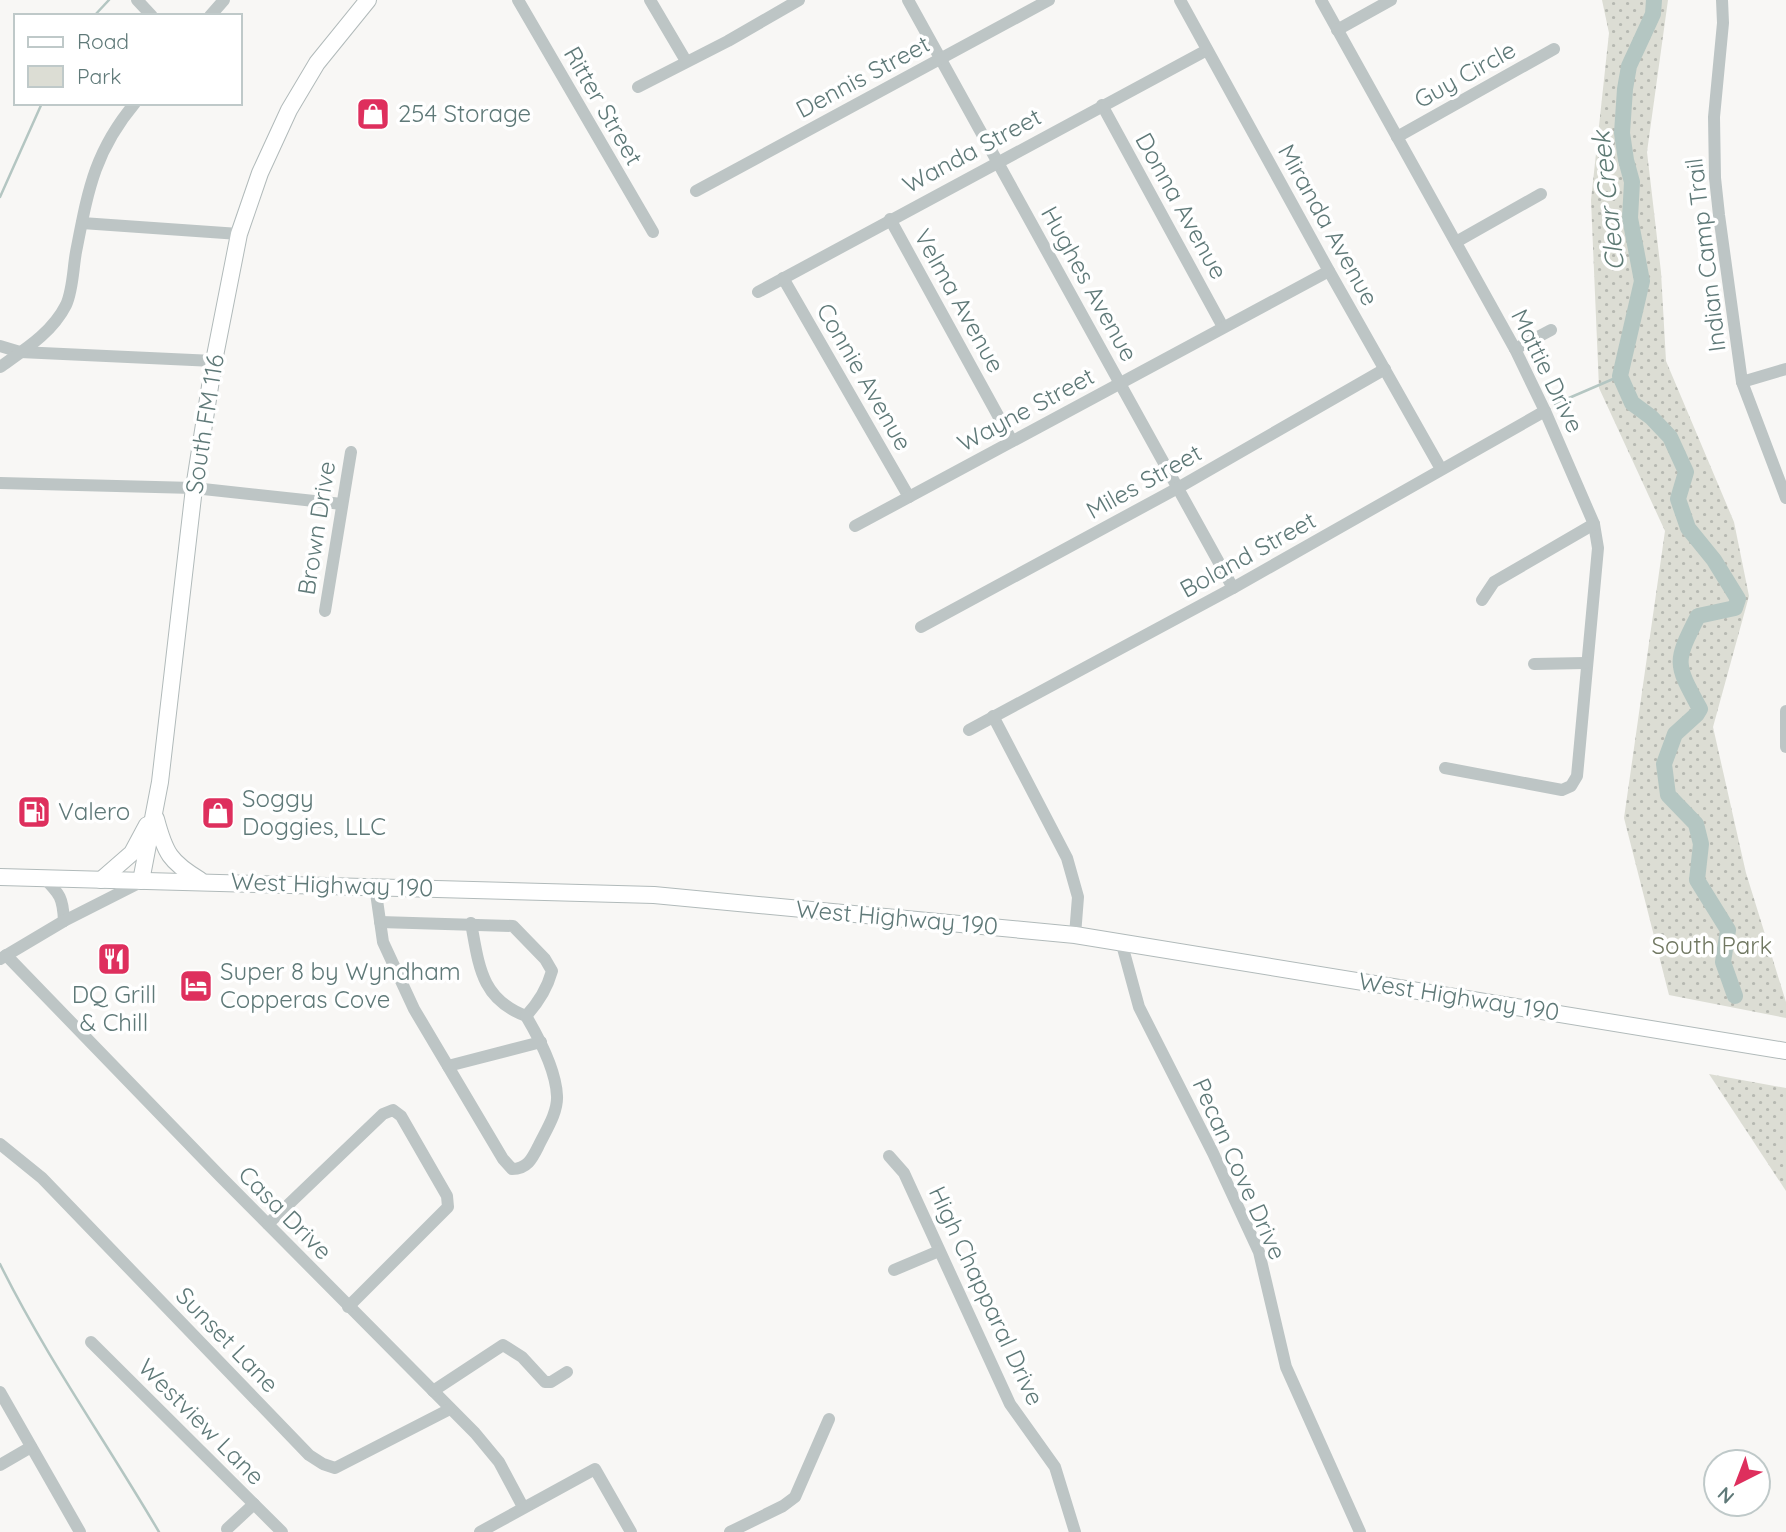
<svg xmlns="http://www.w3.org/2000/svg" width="1786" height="1532" font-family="Quicksand,sans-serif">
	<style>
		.green { fill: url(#green-dots) }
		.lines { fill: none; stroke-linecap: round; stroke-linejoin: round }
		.stream { stroke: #b4c6c2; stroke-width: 2.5 }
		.river { stroke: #b4c6c2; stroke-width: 16 }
		.major-casing { stroke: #b1baba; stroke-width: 18 }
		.minor { stroke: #bdc5c5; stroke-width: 12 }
		.major { stroke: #fff; stroke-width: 16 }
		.labels { text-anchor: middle; stroke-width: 7; stroke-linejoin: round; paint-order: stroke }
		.street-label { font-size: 24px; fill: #5f7978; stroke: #fff }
		.poi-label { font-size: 24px; fill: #5f7978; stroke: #fff; text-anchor: start }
		.park-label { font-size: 24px; fill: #717862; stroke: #fff }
		.water-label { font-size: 26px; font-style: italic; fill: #5e7a74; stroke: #fff }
	</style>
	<defs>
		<pattern id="green-dots" width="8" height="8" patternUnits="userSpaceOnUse" patternTransform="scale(1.75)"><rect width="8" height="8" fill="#dcddd4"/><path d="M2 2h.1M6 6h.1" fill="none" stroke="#b6b8b1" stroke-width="1.8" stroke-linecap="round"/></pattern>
	</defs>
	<rect width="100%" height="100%" fill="#f8f7f5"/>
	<g class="green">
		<path d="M 1602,0 L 1668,0 L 1647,152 L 1661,272 L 1666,361 L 1734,522 L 1749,596 L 1713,727 L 1746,873 L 1786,1002 L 1786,1018 L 1669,995 L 1624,818 L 1665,531 L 1599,388 L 1591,200 L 1609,33 Z"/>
		<path d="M 1709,1074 L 1786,1088 L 1786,1191 Z"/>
	</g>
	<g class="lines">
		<g class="stream">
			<path d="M 94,16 L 109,0"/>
			<path d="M 0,197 L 42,103"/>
			<path d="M 1555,404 L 1620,376"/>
			<path d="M 0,1264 C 46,1357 107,1443 159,1532"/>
		</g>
		<path class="river" d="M 1654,0 L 1653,14 L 1629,66 L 1625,89 L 1622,133 L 1626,160 L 1632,182 L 1630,218 L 1642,281 L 1620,376 L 1632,403 L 1651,417 L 1670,437 L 1686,472 L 1678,499 L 1688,528 L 1714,560 L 1738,599 L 1735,608 L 1698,616 C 1674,663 1675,663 1700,709 L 1697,714 L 1675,734 L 1664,764 L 1668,795 L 1696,824 L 1701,844 L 1697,880 L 1728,930 L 1723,962 L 1735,996"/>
		<defs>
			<g id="major">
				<path d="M 156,819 C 165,853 170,862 200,880"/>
				<path d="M 0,877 L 654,895 L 1075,935 L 1786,1051"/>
				<path d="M 101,880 L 132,853 L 147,825"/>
				<path d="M 141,881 L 160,782 L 194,488 L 214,361 L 239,234 L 260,173 L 289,110 L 317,63 L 368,0"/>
			</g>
		</defs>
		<use href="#major" class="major-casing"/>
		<g class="minor">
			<path d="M 137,0 L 152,16"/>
			<path d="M 518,0 L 653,232"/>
			<path d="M 650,0 L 686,61"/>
			<path d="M 908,0 L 1233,588"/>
			<path d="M 1180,0 L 1329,271 L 1441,469"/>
			<path d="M 1321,0 L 1515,349 L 1545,411 L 1594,524 L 1598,548 L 1577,776 L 1571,786 L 1562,790 L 1445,768"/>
			<path d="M 1722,0 L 1723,23 L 1714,117 L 1715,178 L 1719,215 L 1742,382 L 1786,498"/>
			<path d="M 210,16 L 224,0"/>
			<path d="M 1337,30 L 1391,0"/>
			<path d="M 638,87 L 728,41 L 799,0"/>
			<path d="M 1102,105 L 1223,327"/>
			<path d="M 1397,137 L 1554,49"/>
			<path d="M 696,191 L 1049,0"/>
			<path d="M 890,219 L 1012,441"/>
			<path d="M 82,223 L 239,234"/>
			<path d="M 1456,242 L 1541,194"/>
			<path d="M 783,278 L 909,497"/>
			<path d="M 758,292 L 1207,50"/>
			<path d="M 0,346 L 20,352 L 214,361"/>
			<path d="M 1515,349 L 1551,330"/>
			<path d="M 0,367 C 24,350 52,333 66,305 C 73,290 73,268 76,252 C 88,191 94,152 135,103"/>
			<path d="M 1742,382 L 1786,369"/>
			<path d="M 0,483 L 194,488 L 342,504"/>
			<path d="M 855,526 L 1329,271"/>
			<path d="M 1482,600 L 1494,582 L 1594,524"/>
			<path d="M 325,611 L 351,452"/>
			<path d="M 921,627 L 1176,489 L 1385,369"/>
			<path d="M 1534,664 L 1585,663"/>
			<path d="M 1786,711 L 1786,747"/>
			<path d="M 993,716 L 1067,858 L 1078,897 L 1075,935"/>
			<path d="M 969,730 L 1233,588 L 1545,411"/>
			<path d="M 44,878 C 60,894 63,898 64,921"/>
			<path d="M 375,886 L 383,942 L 414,1009 L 503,1159 L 512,1169 C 527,1169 532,1159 538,1147 C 545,1132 558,1113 557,1096 C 556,1070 539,1038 526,1016 C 481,999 479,966 471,923"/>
			<path d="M 380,922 L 513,926 L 545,959 L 552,971 C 547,989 539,1002 526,1016"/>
			<path d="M 1121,941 L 1139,1007 L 1213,1153 L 1259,1252 L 1286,1367 L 1360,1532"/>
			<path d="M 6,955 L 220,1176 L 475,1433 L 499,1462 L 523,1507"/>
			<path d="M 0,959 L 64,921 L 141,882"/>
			<path d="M 448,1066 L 541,1042"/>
			<path d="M 0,1144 L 42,1178 L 309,1455 L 323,1464 L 335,1468 L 450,1409"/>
			<path d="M 889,1156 L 904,1173 L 1010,1404 L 1055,1467 L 1075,1532"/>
			<path d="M 268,1224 L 383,1114 L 393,1110 L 401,1116 L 447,1196 L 448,1207 L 348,1307"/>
			<path d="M 894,1270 L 939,1251"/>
			<path d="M 91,1342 L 282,1532"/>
			<path d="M 433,1391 L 503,1345 L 522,1357 L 545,1382 L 551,1382 L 567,1372"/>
			<path d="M 0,1392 L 80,1532"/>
			<path d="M 0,1465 L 31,1447"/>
			<path d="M 227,1529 L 254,1504"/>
			<path d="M 480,1532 L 595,1469 L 631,1532"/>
			<path d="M 730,1532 L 783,1506 L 795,1497 L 829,1419"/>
		</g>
		<use href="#major" class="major"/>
	</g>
	<defs>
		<symbol id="shop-square" viewBox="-11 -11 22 22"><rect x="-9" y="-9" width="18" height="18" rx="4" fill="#de2f5d" stroke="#fff"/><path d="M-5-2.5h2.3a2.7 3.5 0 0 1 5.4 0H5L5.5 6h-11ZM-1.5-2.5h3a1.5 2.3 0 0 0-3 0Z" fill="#fff"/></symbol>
		<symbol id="fuel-square" viewBox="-11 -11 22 22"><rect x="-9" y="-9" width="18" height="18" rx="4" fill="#de2f5d" stroke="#fff"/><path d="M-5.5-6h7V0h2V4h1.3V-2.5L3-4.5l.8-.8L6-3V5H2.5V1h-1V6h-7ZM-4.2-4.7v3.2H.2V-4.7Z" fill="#fff"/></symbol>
		<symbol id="restaurant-square" viewBox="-11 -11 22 22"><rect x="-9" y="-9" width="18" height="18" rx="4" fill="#de2f5d" stroke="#fff"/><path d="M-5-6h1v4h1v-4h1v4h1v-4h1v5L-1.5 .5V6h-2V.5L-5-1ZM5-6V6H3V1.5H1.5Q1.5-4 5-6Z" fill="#fff"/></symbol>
		<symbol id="hotel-square" viewBox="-11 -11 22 22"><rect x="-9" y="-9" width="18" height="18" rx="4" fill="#de2f5d" stroke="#fff"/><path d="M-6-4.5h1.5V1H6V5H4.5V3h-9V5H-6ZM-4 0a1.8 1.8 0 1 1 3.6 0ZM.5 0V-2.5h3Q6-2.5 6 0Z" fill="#fff"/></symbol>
	</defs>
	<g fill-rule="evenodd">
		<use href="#shop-square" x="354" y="95" width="38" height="38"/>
		<use href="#fuel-square" x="15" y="793" width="38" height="38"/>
		<use href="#shop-square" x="199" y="794" width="38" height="38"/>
		<use href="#restaurant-square" x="95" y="940" width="38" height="38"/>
		<use href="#hotel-square" x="177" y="967" width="38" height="38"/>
	</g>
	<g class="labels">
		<g class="street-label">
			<text transform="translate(1465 75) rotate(-29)" y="8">Guy Circle</text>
			<text transform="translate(863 77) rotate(-28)" y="8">Dennis Street</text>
			<text transform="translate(603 106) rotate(60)" y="8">Ritter Street</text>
			<text transform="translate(972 151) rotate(-28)" y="8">Wanda Street</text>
			<text transform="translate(1181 206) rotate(61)" y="8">Donna Avenue</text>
			<text transform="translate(1328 225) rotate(61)" y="8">Miranda Avenue</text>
			<text transform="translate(1706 255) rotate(-97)" y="8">Indian Camp Trail</text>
			<text transform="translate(1089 284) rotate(61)" y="8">Hughes Avenue</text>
			<text transform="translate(959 301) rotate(61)" y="8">Velma Avenue</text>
			<text transform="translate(1547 371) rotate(64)" y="8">Mattie Drive</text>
			<text transform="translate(864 377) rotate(60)" y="8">Connie Avenue</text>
			<text transform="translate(1026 410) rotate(-28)" y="8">Wayne Street</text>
			<text transform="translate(205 424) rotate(-81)" y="8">South FM 116</text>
			<text transform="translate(1144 482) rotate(-29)" y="8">Miles Street</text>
			<text transform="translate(317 528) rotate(-81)" y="8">Brown Drive</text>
			<text transform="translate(1248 555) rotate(-29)" y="8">Boland Street</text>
			<text transform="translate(332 885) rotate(2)" y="8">West Highway 190</text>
			<text transform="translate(897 918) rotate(5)" y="8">West Highway 190</text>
			<text transform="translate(1459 997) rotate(9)" y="8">West Highway 190</text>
			<text transform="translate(1239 1169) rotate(66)" y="8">Pecan Cove Drive</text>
			<text transform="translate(285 1213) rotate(45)" y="8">Casa Drive</text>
			<text transform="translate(986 1296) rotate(65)" y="8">High Chapparal Drive</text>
			<text transform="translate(227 1340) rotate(46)" y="8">Sunset Lane</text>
			<text transform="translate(201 1422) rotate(45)" y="8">Westview Lane</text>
		</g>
		<g class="poi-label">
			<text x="398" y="122">254 Storage</text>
			<text x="242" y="807">Soggy<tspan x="242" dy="28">Doggies, LLC</tspan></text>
			<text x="58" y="820">Valero</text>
			<text x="220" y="980">Super 8 by Wyndham<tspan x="220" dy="28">Copperas Cove</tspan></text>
			<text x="114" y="1003" text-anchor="middle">DQ Grill<tspan x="114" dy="28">&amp; Chill</tspan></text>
		</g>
		<g class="park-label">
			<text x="1712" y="954">South Park</text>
		</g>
		<g class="water-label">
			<text transform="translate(1608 201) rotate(-96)" y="9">Clear Creek</text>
		</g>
	</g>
	<rect x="14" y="14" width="228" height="91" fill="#ffffff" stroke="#bfc9c9" stroke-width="2"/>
	<rect x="28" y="37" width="35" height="10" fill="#ffffff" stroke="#bfc9c9" stroke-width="2"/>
	<text x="77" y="49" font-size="21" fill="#5f7978">Road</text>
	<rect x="28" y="66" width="35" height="21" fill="#dcddd4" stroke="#bfc9c9" stroke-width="2"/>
	<text x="77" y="84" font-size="21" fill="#5f7978">Park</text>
	<g transform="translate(1737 1483) rotate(222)"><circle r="33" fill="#ffffff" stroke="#bfc9c9" stroke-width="2"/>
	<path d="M0-5L12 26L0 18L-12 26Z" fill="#de2f5d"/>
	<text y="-10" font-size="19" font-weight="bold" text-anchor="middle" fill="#5f7978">N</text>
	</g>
</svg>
